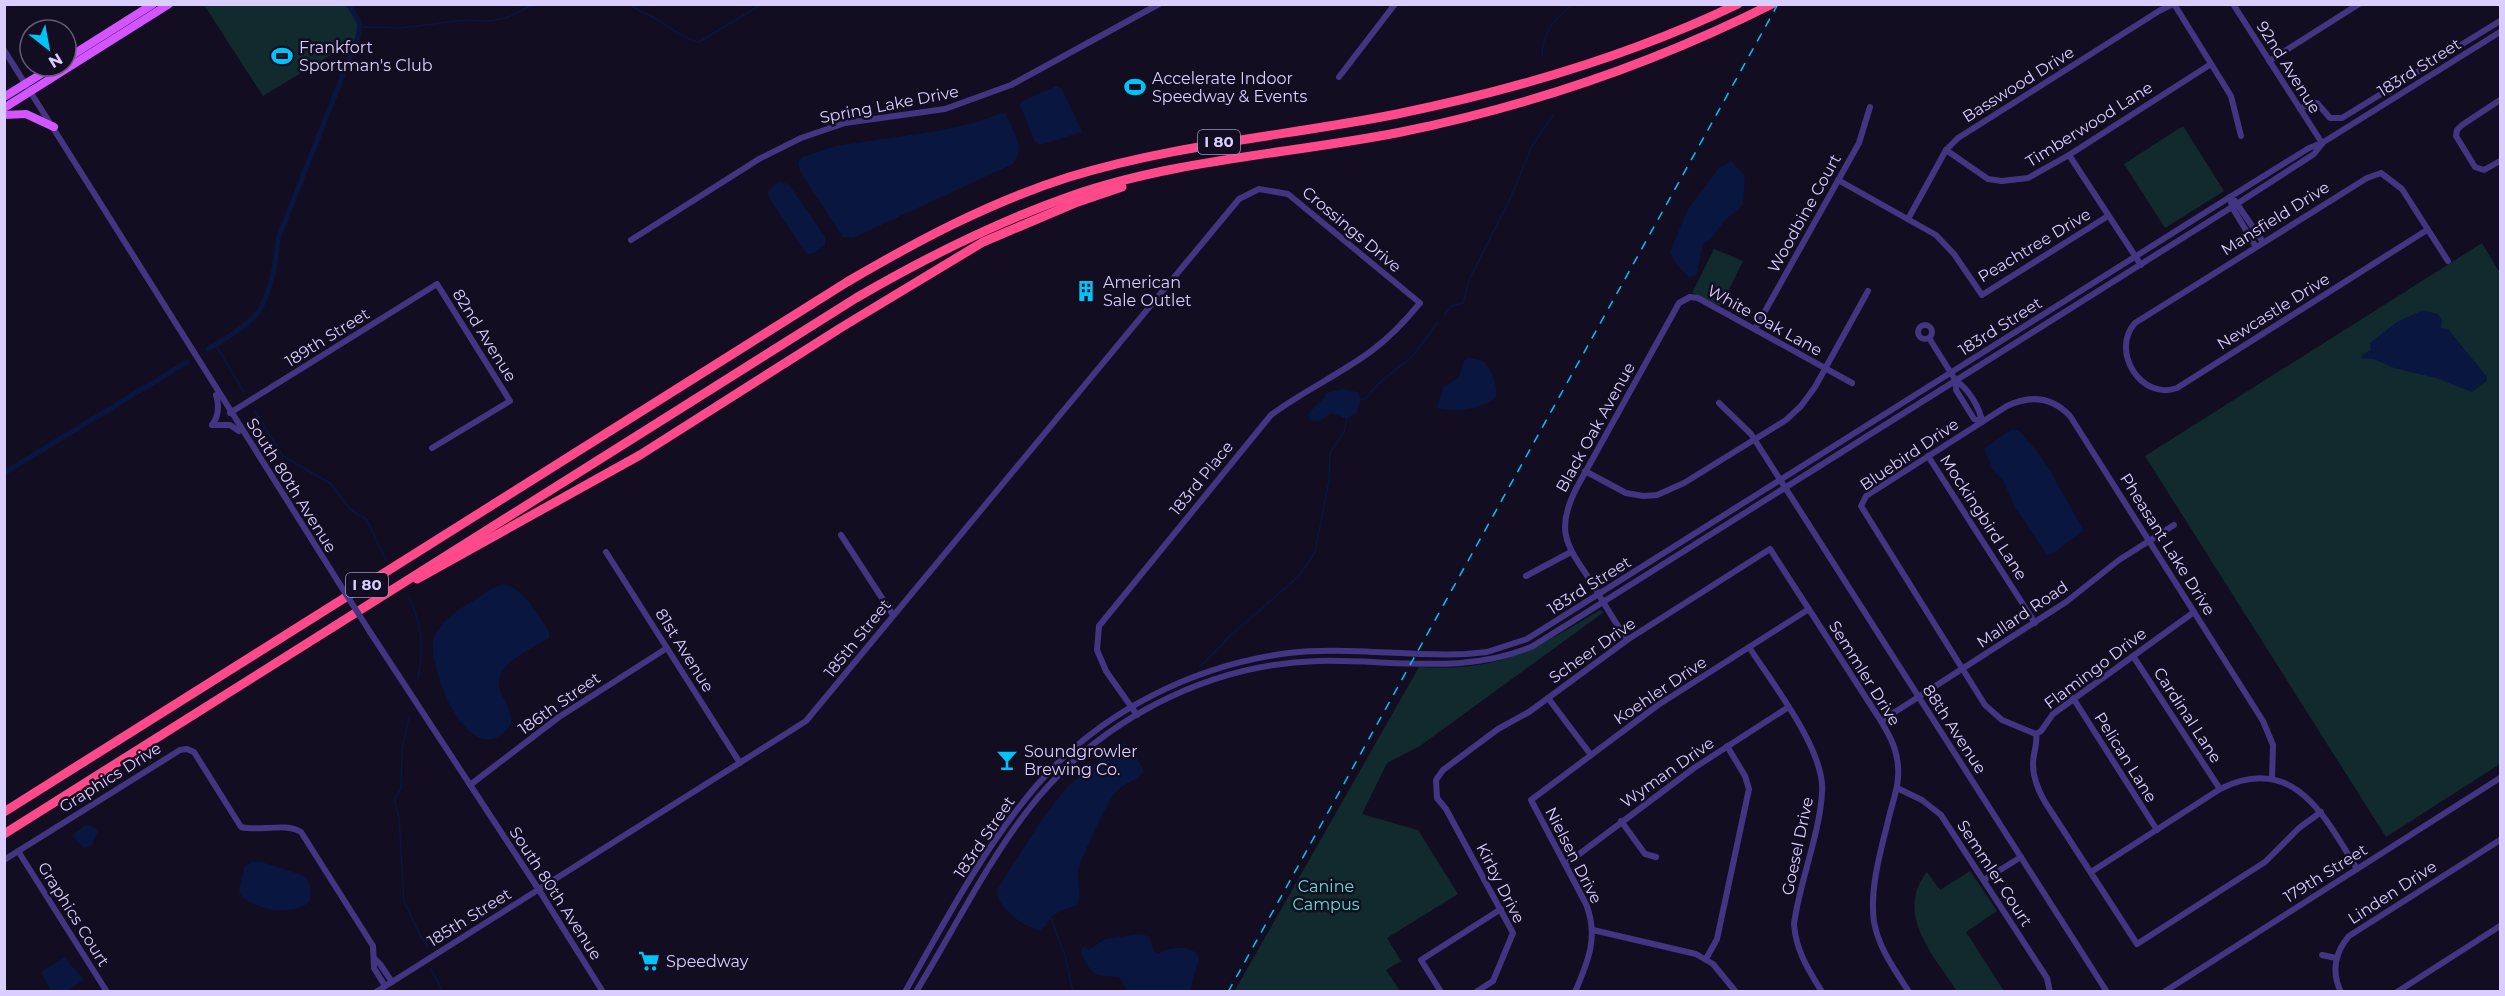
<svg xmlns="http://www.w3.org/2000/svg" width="2505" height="996" font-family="Montserrat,sans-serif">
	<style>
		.green { fill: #102a2d }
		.water { fill: #081640 }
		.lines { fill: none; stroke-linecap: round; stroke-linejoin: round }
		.stream { stroke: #081640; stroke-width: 1.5 }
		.canal { stroke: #081640; stroke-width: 5 }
		.minor { stroke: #423683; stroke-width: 6 }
		.major { stroke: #d355ff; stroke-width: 8 }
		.highway { stroke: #ff498b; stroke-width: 9 }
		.rail { stroke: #00c3f9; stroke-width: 1.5; stroke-dasharray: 9 8; stroke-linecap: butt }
		.minor-bridge { stroke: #423683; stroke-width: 6 }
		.labels { text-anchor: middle; stroke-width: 5; stroke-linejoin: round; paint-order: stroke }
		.shield { fill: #130d22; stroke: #9e94bd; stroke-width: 1.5 }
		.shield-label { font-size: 15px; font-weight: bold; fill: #daceff }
		.poi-label { font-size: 16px; fill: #daceff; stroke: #130d22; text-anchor: start }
		.street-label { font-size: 16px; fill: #daceff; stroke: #130d22 }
		.park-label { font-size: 16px; fill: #57e2d0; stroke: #130d22 }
	</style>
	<rect width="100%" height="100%" fill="#130d22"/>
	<g class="green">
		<path d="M 204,5 L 346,5 C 355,19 363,29 357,45 L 350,43 L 263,96 Z"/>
		<path d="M 2183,126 L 2224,191 L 2165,228 L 2124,164 Z"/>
		<path d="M 2482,243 L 2500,273 L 2500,764 L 2386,837 L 2145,456 Z"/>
		<path d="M 1714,249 L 1743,261 L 1721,306 L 1692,293 Z"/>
		<path d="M 1600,610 L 1604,612 L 1420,746 L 1387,763 L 1362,814 L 1418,830 L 1458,894 L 1387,938 L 1401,961 L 1386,970 L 1400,991 L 1234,992 L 1419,667 C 1499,672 1534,650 1600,610 Z"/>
		<path d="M 1970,871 L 1997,911 L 1966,932 L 2004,991 L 1957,991 C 1934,956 1894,913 1927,872 L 1940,890 Z"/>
	</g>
	<g class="water">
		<path d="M 1056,86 L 1062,89 L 1082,132 L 1040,145 L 1034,140 L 1020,105 L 1025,100 Z"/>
		<path d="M 1002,113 L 1006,114 C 1013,133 1027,148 1013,164 L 853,238 L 843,237 L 800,171 L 798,162 L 802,157 L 836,146 L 937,131 L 974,123 Z"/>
		<path d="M 1731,161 L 1745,176 L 1743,205 L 1724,221 L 1711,239 L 1703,243 L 1697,274 L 1689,278 L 1674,261 L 1670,252 L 1688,209 L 1720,167 Z"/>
		<path d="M 778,182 L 783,182 L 789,185 L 825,237 L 825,245 L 814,253 L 809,254 L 805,251 L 769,198 L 768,191 Z"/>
		<path d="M 2423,310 L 2438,314 L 2442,319 L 2441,328 L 2448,329 L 2487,377 L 2487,381 L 2472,392 L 2436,378 L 2394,368 L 2374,359 L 2361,358 L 2363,354 L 2371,350 L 2370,343 L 2397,322 Z"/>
		<path d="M 1467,358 C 1472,358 1478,359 1482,361 C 1492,367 1498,388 1496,397 C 1481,410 1457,412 1439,409 L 1437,407 L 1443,388 L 1459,377 L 1464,361 Z"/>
		<path d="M 1343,389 L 1357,392 L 1361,399 L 1357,412 L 1347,419 L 1332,413 L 1319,421 L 1310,420 L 1308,416 C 1311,407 1322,404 1326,393 Z"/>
		<path d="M 2010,430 L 2018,430 C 2045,455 2064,498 2084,530 L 2052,554 L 2047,555 L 2016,509 L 2002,479 L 1993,470 L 1984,449 Z"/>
		<path d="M 505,584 C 525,591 539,615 549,632 L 549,638 C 530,651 489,665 501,693 C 506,703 512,713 511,724 C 473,778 430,675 433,643 C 434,626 459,608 473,601 C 484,594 492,586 505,584 Z"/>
		<path d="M 1125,743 L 1132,750 L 1144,771 C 1137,781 1123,783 1115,793 C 1109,799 1078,864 1078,872 C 1077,883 1081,892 1078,904 C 1068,910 1048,912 1047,925 L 1040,930 C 1023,927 996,908 997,890 L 1042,819 L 1068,786 L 1118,744 Z"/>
		<path d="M 86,825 L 96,828 L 98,832 L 92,845 L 84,848 L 76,841 L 73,834 Z"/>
		<path d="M 251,862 L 262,862 L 302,875 C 311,881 312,892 309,902 C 293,917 249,910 239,892 L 244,867 Z"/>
		<path d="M 1140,934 L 1149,936 L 1154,951 L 1158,954 C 1171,946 1185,946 1197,953 L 1199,958 L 1190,991 L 1128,991 L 1119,977 C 1095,976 1090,975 1081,951 L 1084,945 L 1089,950 L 1105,939 Z"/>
		<path d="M 64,957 L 84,980 L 67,991 L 51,991 L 41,972 Z"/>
	</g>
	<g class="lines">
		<g class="stream">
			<path d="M 630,4 C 635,10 640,10 647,14 C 665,22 679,38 699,42 L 762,4"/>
			<path d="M 361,27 L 401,28 L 466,20 L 489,21 L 506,18 L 528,7 L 543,4"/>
			<path d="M 1542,57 C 1542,33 1554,19 1573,4"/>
			<path d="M 1444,315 L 1452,306 L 1463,303 L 1469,280 L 1509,201 L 1532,146 L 1553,115"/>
			<path d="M 215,344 L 244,392"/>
			<path d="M 1361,399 L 1365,399 L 1379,383 L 1412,357 L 1438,322"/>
			<path d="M 255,411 L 283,456 L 331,484 L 350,509 L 367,520 L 386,560"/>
			<path d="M 408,596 C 422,621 424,650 418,678"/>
			<path d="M 1200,667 L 1230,636 L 1300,575 L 1315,552 L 1329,481 L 1330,453 L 1344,432 L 1347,419"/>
			<path d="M 409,717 L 402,750 L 401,788 L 395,798 L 395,802 L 399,818 L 404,901 L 420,935 L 428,947"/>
			<path d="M 1050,915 L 1065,956 L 1073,992"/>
			<path d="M 431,969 L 443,992"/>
		</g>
		<g class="canal">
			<path d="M 208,349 C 223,340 247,327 258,312 C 272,292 276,262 278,239 L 358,37 L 360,24 L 349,4"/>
			<path d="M 4,473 L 187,362"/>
		</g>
		<g class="minor">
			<path d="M 2174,4 L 2231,96 L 2241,136"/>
			<path d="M 2233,4 L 2322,143"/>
			<path d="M 4,50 L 339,583"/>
			<path d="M 2269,61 L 2359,4"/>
			<path d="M 1339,77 L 1395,4"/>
			<path d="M 2500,100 L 2462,125 L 2457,130 L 2456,136 L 2475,167 L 2484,170 L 2500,161"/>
			<path d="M 2300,109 L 2308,104 L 2317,103 L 2330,118 L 2342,118 L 2500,21"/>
			<path d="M 1946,150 L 1988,179 L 2002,181 L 2028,178 L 2069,155 L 2211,64"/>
			<path d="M 2069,155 L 2141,265"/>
			<path d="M 1838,180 L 1936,235 L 1954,254 L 1982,295 L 2108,216"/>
			<path d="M 2230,197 L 2232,207 L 2256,247"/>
			<path d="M 2235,201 L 2263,242"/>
			<path d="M 1908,219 L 1946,150 L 1958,138 L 2159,11 L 2173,4"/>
			<path d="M 2427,230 L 2177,388 C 2141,401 2110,351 2135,323 L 2367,178 L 2381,173 L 2402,189 L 2448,261"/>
			<path d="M 631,240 L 759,159 L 801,138 L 845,123 L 945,109 L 1011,85 L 1159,4"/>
			<circle cx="1925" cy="332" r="7"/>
			<path d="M 1755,329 L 1859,143 L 1870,107"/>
			<path d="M 1929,338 L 1951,373 L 1956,381 L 1956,390 L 1974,419 L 1982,422 C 1980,408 1968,388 1956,381"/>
			<path d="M 1719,403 L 1751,434 L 2107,992"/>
			<path d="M 230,413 L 437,284 L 510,401 L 432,448"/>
			<path d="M 212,425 L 230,425 L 239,431"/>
			<path d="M 212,425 C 219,416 219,405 216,395"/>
			<path d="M 1928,456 L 2035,623"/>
			<path d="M 1585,471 L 1626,493 L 1643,496 L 1657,495 L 1684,483 L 1786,420 L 1801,406 L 1815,387 L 1868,291"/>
			<path d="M 841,535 L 893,615"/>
			<path d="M 606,552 L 740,763"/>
			<path d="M 1526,576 L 1571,552"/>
			<path d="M 2194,612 L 2053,714 L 2041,731 L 2036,734 C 2038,744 2033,753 2033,764 C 2033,778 2038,790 2045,802 L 2137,944 L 2265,862 L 2299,828 L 2321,812"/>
			<path d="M 370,632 L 539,890 L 603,992"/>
			<path d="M 1627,640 C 1616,623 1605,606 1595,588 C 1570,548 1552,535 1577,487 L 1679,303 L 1690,297 L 1698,298 L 1852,383"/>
			<path d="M 1749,647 C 1772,683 1826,751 1822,793 C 1819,837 1800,880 1794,924 C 1796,951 1808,969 1822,992"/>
			<path d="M 2133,656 L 2220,789"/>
			<path d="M 1548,698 L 1591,755"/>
			<path d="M 2073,698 L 2157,830"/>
			<path d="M 1881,721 L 2066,602 L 2119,560 L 2174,525"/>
			<path d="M 2036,734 L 2002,720 L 1985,705 L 1861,506 L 1866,496 L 2007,406 C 2030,395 2052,397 2070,416 L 2263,721 L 2273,745 L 2272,779"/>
			<path d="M 470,785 L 559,717 L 667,648"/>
			<path d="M 1897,788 L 1922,800 L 1941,815 L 2047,978 L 2050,992"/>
			<path d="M 1621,821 L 1645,854 L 1656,857"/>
			<path d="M 18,851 L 107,992"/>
			<path d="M 4,860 L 180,750 L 187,749 L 194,752 L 241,827 C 260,832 284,822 301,832 L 373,946 L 374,968 L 385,986"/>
			<path d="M 1566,864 L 1694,768 L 1787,708"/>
			<path d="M 2091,872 L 2220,789 C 2294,752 2325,817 2357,869"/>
			<path d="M 1984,880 L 2021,857"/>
			<path d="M 1593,930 L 1696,954 L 1713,964 L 1736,992"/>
			<path d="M 2322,955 L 2336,958"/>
			<path d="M 374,958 L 380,964 L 392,982"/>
			<path d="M 1706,959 L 1717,939 L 1749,789 L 1745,776 L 1727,746"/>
			<path d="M 376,992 L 806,721 L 1239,199 L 1259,189 L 1288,194 L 1420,303 C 1406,320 1391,336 1374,349 C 1341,374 1303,391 1271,415 L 1099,626 L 1097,650 L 1106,671 L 1137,715"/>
			<path d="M 905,992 C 945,921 984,847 1037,785 C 1100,712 1194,665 1289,653 C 1345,646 1409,657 1466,654 L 1487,652 L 1527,639 L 2230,197 L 2309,148 L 2322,143 L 2500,32"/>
			<path d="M 916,992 C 952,933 986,864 1028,810 C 1096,722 1206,664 1318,661 C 1390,659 1464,676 1533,646 L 2232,207 L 2314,154 L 2322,144"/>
			<path d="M 1441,992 L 1421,960 L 1501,909"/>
			<path d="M 1476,992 L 1493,981 L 1513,933 L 1446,809 L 1437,798 L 1436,780 L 1443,770 L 1498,729 L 1529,712 L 1627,640 L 1770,549 L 1881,721 C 1888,733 1895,745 1897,759 C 1901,778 1895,795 1890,813 C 1882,847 1869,887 1874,922 C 1879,949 1895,970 1909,992"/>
			<path d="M 1575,992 C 1588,962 1599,936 1586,904 L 1531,800 L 1658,705 L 1809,609"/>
			<path d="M 2164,992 L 2500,778"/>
			<path d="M 2341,992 C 2331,972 2335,952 2349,936 L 2500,840"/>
			<path d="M 2397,992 L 2500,926"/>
		</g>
		<g class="major">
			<path d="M 66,59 L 153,4"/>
			<path d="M 4,97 L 54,66"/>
			<path d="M 4,108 L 169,4"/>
			<path d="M 4,115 L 26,114 L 54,127"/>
		</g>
		<g class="highway">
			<path d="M 417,579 L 640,455 L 842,327 L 983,242 L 1075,203 L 1122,187"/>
			<path d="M 4,812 L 847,282 C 917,241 990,202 1069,177 C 1176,144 1287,136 1397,114 C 1514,90 1630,56 1738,4"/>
			<path d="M 4,834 L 856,298 C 925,258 996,222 1071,196 C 1177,159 1291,154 1401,132 C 1529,106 1655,63 1772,4"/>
		</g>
		<path class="rail" d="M 1228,992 L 1778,4"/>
		<path class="minor-bridge" d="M 339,583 L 370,632"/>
	</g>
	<defs>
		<symbol id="stadium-bare" viewBox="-9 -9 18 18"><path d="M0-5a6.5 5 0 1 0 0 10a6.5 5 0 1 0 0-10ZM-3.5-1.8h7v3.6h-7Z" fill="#00c3f9" stroke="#130d22" stroke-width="2.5" paint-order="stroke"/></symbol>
		<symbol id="building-bare" viewBox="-9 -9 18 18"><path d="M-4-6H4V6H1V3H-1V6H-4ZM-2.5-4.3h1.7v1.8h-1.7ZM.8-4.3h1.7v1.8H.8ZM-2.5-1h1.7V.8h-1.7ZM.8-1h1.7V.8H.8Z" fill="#00c3f9" stroke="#130d22" stroke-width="2.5" paint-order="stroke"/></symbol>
		<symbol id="bar-bare" viewBox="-9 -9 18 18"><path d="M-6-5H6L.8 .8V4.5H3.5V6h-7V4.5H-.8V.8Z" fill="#00c3f9" stroke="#130d22" stroke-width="2.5" paint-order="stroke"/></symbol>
		<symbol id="supermarket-bare" viewBox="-9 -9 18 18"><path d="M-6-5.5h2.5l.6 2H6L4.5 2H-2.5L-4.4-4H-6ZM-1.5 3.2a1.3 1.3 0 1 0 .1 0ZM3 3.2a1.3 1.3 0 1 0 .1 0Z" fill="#00c3f9" stroke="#130d22" stroke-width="2.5" paint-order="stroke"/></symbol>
	</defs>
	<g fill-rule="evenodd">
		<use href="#stadium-bare" x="267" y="41" width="30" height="30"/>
		<use href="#stadium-bare" x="1120" y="72" width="30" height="30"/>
		<use href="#building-bare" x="1071" y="276" width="30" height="30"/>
		<use href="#bar-bare" x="992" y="745" width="30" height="30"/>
		<use href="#supermarket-bare" x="634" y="946" width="30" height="30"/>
	</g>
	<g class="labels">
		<g class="shield">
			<rect x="1198" y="130" width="42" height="24" rx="4.5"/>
			<rect x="346" y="573" width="42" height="24" rx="4.5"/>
		</g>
		<g class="shield-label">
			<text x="1219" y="147">I 80</text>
			<text x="367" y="590">I 80</text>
		</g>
		<g class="poi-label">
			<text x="299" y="53">Frankfort<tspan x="299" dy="18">Sportman's Club</tspan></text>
			<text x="1152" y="84">Accelerate Indoor<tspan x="1152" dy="18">Speedway &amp; Events</tspan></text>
			<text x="1103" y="288">American<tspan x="1103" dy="18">Sale Outlet</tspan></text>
			<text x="1024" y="757">Soundgrowler<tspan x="1024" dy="18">Brewing Co.</tspan></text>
			<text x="666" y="967">Speedway</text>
		</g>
		<g class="street-label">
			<text transform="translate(2289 67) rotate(58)" y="6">92nd Avenue</text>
			<text transform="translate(2419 67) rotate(-32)" y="6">183rd Street</text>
			<text transform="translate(2018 84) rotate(-32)" y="6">Basswood Drive</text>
			<text transform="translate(889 104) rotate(-11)" y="6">Spring Lake Drive</text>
			<text transform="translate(2089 124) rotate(-32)" y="6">Timberwood Lane</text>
			<text transform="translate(1804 213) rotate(-61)" y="6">Woodbine Court</text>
			<text transform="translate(2275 218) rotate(-32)" y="6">Mansfield Drive</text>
			<text transform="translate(1352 229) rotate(40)" y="6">Crossings Drive</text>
			<text transform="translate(2034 245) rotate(-31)" y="6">Peachtree Drive</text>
			<text transform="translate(2273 311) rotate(-32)" y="6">Newcastle Drive</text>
			<text transform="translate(1765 320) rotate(29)" y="6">White Oak Lane</text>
			<text transform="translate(2000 326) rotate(-32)" y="6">183rd Street</text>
			<text transform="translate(485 335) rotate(58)" y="6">82nd Avenue</text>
			<text transform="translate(327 337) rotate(-32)" y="6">189th Street</text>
			<text transform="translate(1595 427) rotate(-61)" y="6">Black Oak Avenue</text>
			<text transform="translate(1909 454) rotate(-34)" y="6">Bluebird Drive</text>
			<text transform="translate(1201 478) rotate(-51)" y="6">183rd Place</text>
			<text transform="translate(292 485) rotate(58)" y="6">South 80th Avenue</text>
			<text transform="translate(1984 517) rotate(57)" y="6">Mockingbird Lane</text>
			<text transform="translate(2168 544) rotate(58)" y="6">Pheasant Lake Drive</text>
			<text transform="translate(1589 585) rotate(-32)" y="6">183rd Street</text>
			<text transform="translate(2022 614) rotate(-34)" y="6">Mallard Road</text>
			<text transform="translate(857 638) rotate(-51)" y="6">185th Street</text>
			<text transform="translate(685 650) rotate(58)" y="6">81st Avenue</text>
			<text transform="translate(1592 650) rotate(-35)" y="6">Scheer Drive</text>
			<text transform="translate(2095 668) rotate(-37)" y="6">Flamingo Drive</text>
			<text transform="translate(1865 673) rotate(58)" y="6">Semmler Drive</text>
			<text transform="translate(1660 690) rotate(-34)" y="6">Koehler Drive</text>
			<text transform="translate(559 703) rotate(-35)" y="6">186th Street</text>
			<text transform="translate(2188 715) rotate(57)" y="6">Cardinal Lane</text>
			<text transform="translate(1955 729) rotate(57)" y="6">88th Avenue</text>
			<text transform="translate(2126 757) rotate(58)" y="6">Pelican Lane</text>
			<text transform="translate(1667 772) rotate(-35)" y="6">Wyman Drive</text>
			<text transform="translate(110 777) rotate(-32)" y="6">Graphics Drive</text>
			<text transform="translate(984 837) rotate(-56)" y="6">183rd Street</text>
			<text transform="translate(1797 846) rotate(-78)" y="6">Goesel Drive</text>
			<text transform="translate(1574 855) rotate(63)" y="6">Nielsen Drive</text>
			<text transform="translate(1995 873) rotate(57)" y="6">Semmler Court</text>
			<text transform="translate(2325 873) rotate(-32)" y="6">179th Street</text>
			<text transform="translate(1501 883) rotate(63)" y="6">Kirby Drive</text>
			<text transform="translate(2392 892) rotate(-33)" y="6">Linden Drive</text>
			<text transform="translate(556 893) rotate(57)" y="6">South 80th Avenue</text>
			<text transform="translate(74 914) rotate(58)" y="6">Graphics Court</text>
			<text transform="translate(469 917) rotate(-32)" y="6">185th Street</text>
		</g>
		<g class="park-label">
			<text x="1326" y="892">Canine<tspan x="1326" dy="18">Campus</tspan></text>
		</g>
	</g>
	<rect width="2505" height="996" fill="none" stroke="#daceff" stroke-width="12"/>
	<g transform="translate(48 48) rotate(149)"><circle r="28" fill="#130d22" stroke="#635a7a" stroke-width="1.5"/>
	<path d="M0-4.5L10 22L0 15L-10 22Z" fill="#00c3f9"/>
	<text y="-9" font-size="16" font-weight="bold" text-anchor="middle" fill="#daceff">N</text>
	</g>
</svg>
